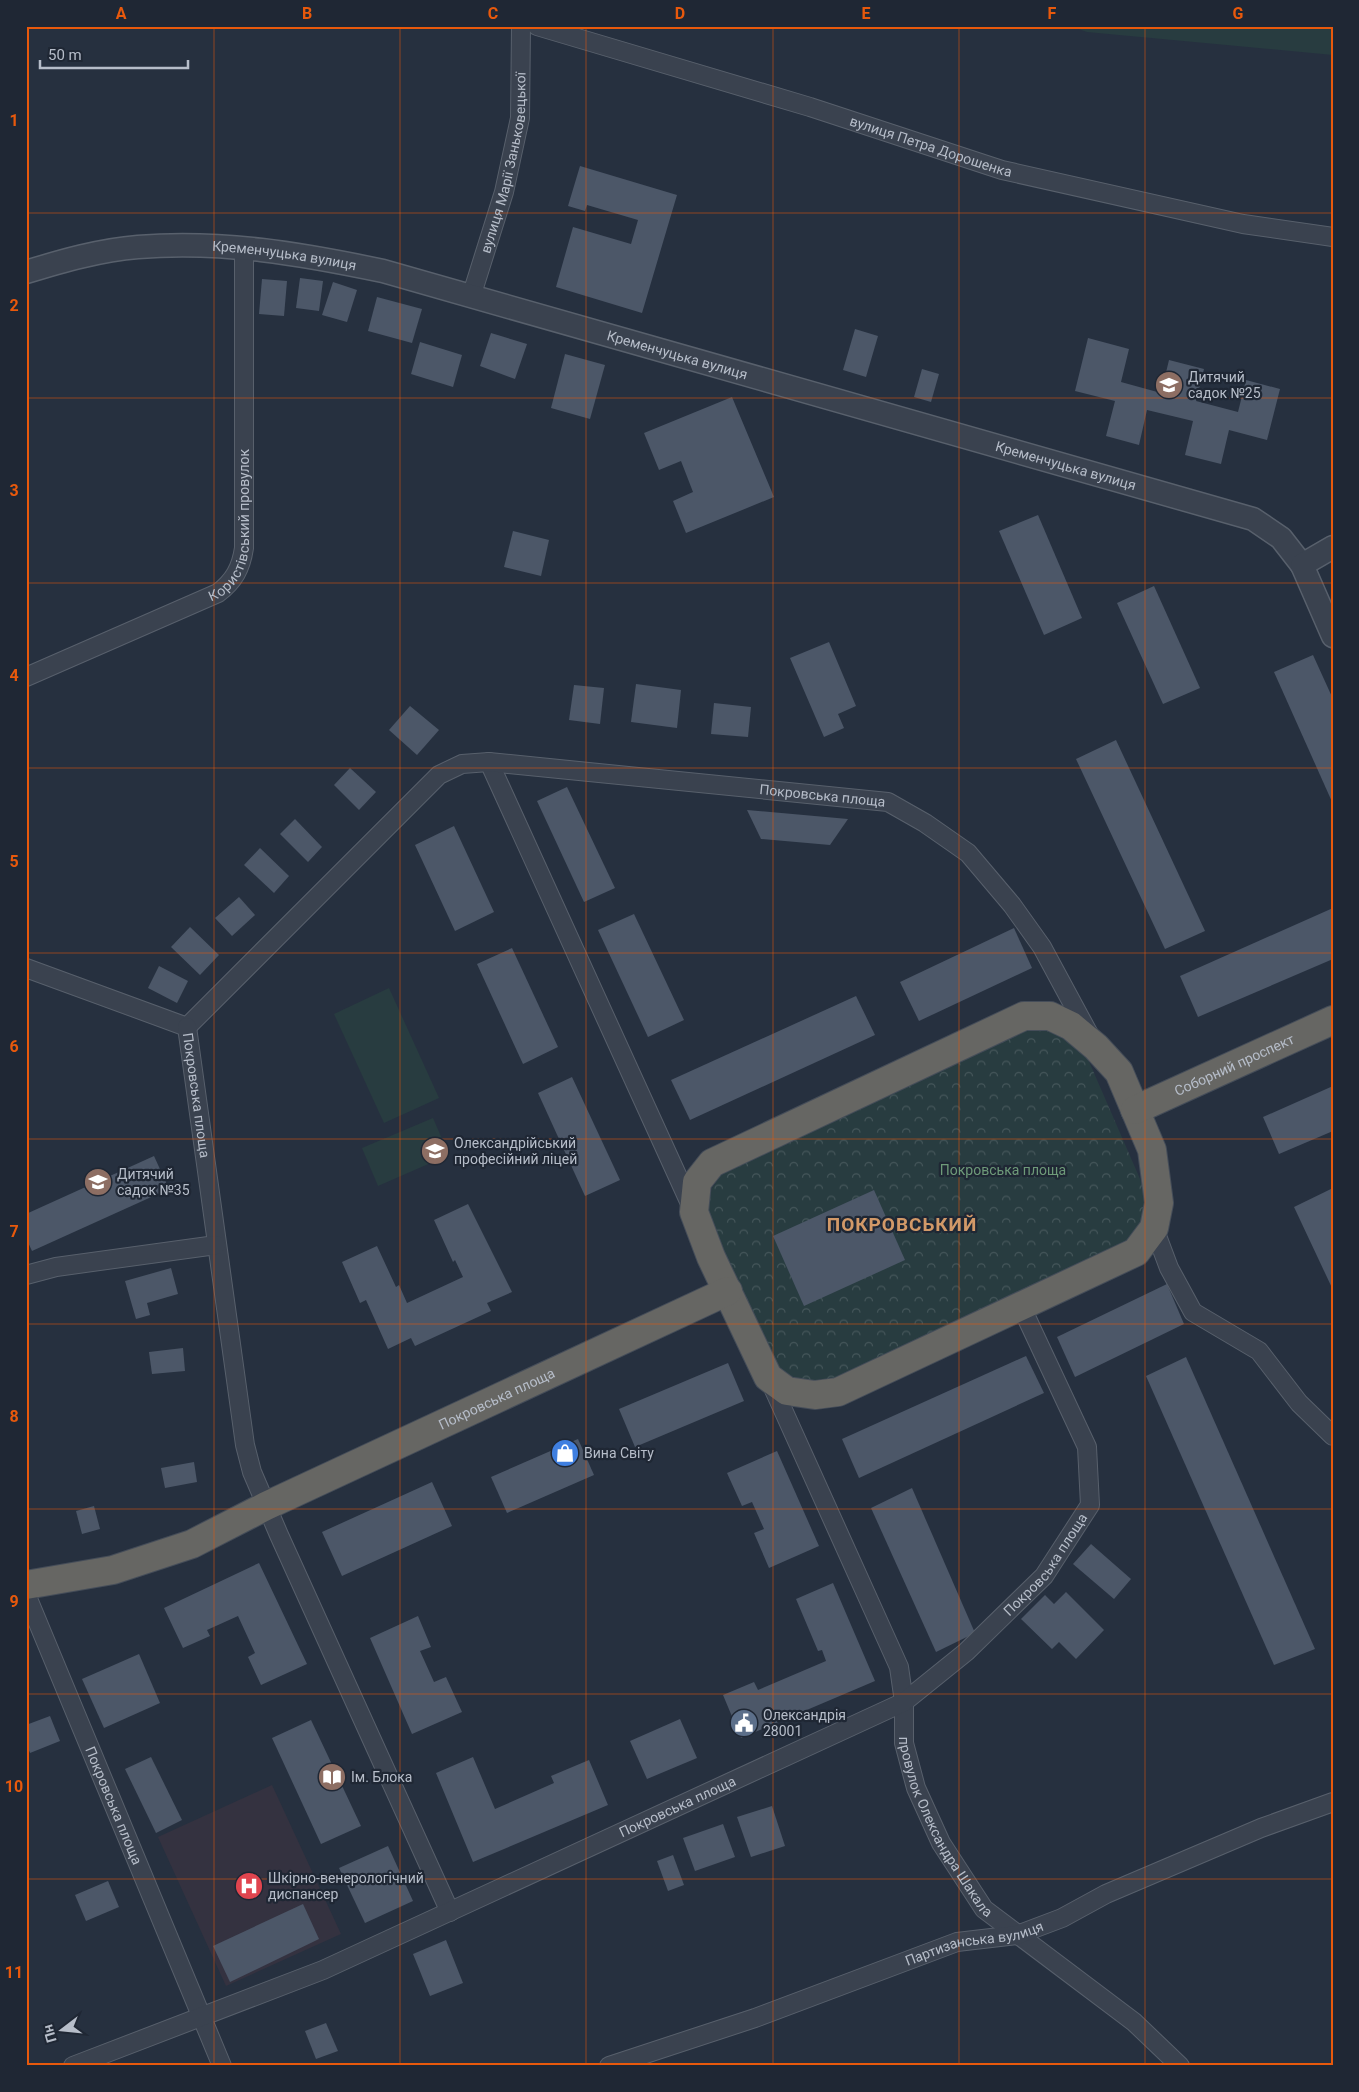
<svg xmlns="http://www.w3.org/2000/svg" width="1359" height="2092" font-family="Roboto,sans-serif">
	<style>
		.medical { fill: #343240 }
		.grass { fill: #283c40 }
		.park { fill: url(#park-crowns) }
		.building { fill: #4c5768 }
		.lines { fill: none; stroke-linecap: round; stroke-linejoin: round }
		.minor-casing { stroke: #58606c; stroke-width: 20 }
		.tertiary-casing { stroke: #58606c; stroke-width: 25 }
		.trunk-casing { stroke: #454d59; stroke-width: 30 }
		.minor { stroke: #3a424f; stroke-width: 18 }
		.tertiary { stroke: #3a424f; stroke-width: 22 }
		.trunk { stroke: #666663; stroke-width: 28 }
		.grid { fill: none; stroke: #e8590c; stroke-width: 1; stroke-opacity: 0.55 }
		.labels { text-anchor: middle; stroke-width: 4.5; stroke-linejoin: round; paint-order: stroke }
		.street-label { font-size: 14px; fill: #b6bdc9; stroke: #1f2734 }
		.poi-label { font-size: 14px; fill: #b6bdc9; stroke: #1f2734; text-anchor: start }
		.park-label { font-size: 14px; fill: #6e9a79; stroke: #1f2734 }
		.district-label { font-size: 19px; font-weight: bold; letter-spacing: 1px; fill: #d29968; stroke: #1f2734 }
		.neatline { fill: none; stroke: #e8590c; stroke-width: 2 }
		.grid-label { font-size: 16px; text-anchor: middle; font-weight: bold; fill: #e8590c }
	</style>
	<defs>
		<pattern id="park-crowns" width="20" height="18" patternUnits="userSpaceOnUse" patternTransform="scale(1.25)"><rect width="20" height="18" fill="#283c40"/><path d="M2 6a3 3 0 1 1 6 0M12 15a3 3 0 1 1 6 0" fill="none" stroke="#45565a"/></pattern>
	</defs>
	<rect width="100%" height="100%" fill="#26303f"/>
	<path class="medical" d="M 272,1785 L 341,1934 L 226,1986 L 158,1837 Z"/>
	<g class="grass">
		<path d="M 1070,26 L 1333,26 L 1333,55 L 1087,32 Z"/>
		<path d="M 389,988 L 439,1098 L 384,1123 L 334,1014 Z"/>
		<path d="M 433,1118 L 449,1155 L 378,1186 L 362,1148 Z"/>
	</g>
	<path class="park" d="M 1024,1024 L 1062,1030 L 1084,1050 L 1150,1202 L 1146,1227 L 1125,1249 L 835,1382 L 801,1381 L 772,1366 L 705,1219 L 712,1188 L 728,1165 Z"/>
	<g class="building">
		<path d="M 580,166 L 677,195 L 642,313 L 556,287 L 573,227 L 631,244 L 638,220 L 587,205 L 585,211 L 568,206 Z"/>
		<path d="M 300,278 L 323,281 L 319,311 L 296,308 Z"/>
		<path d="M 262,279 L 287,281 L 284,316 L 259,314 Z"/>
		<path d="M 333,282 L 357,290 L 347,322 L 322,315 Z"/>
		<path d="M 377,297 L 422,309 L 412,343 L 368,331 Z"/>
		<path d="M 855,329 L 878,336 L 866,377 L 843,370 Z"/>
		<path d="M 491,333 L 527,344 L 515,379 L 480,366 Z"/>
		<path d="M 1088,338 L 1129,349 L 1121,382 L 1161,393 L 1169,360 L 1204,369 L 1196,401 L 1238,412 L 1246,380 L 1280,389 L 1267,440 L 1229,430 L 1221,464 L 1185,455 L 1193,421 L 1147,410 L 1139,445 L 1106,436 L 1115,401 L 1075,391 Z"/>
		<path d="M 420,342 L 462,355 L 453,387 L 411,374 Z"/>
		<path d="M 565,354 L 605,365 L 590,419 L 551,408 Z"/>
		<path d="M 922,369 L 939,374 L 931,402 L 914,397 Z"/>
		<path d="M 732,397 L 774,497 L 686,533 L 673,501 L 693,492 L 681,461 L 659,470 L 644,433 Z"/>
		<path d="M 1038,515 L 1082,618 L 1044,635 L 999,531 Z"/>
		<path d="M 513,531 L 549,540 L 541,576 L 504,567 Z"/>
		<path d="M 1154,586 L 1200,688 L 1163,704 L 1117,603 Z"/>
		<path d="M 829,642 L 856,706 L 838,714 L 844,728 L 824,737 L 790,658 Z"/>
		<path d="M 1313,655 L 1333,699 L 1333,804 L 1274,672 Z"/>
		<path d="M 636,684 L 681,690 L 677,728 L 631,722 Z"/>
		<path d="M 574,685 L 604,688 L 600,724 L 569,720 Z"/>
		<path d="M 714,703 L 751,707 L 748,737 L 711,734 Z"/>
		<path d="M 410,706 L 439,730 L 417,755 L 389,730 Z"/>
		<path d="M 1116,740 L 1205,931 L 1165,949 L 1076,759 Z"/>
		<path d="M 350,768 L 376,792 L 359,810 L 334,785 Z"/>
		<path d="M 567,787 L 615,888 L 584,902 L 537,801 Z"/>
		<path d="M 747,810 L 848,819 L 830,845 L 761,839 Z"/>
		<path d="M 295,819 L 322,847 L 308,862 L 280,834 Z"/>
		<path d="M 454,826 L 494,912 L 455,931 L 415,845 Z"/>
		<path d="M 260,848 L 289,876 L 274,893 L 244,865 Z"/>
		<path d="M 239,897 L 255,915 L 232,936 L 215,918 Z"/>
		<path d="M 1333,908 L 1333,959 L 1198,1017 L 1180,976 Z"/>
		<path d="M 634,914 L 684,1020 L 648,1037 L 598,930 Z"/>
		<path d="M 190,927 L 219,955 L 200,975 L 171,947 Z"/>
		<path d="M 1014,928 L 1032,968 L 919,1021 L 900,982 Z"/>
		<path d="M 512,948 L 558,1047 L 523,1064 L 477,964 Z"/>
		<path d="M 159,966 L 188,981 L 177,1003 L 148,988 Z"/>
		<path d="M 856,996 L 875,1035 L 690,1120 L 671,1080 Z"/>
		<path d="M 572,1077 L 620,1180 L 585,1196 L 538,1093 Z"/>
		<path d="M 1333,1086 L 1333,1131 L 1279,1154 L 1263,1117 Z"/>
		<path d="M 154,1156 L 169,1189 L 32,1251 L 26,1238 L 26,1214 Z"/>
		<path d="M 1333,1188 L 1333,1290 L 1294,1207 Z"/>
		<path d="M 874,1190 L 905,1260 L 804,1306 L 773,1236 Z"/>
		<path d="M 468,1204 L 512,1292 L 487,1303 L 491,1311 L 415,1346 L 411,1338 L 388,1349 L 366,1300 L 360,1303 L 342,1262 L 377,1246 L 396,1287 L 399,1285 L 407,1303 L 463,1277 L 455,1260 L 453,1262 L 434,1220 Z"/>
		<path d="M 171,1268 L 178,1294 L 147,1303 L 150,1315 L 136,1319 L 125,1281 Z"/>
		<path d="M 1167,1284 L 1184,1324 L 1075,1377 L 1057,1337 Z"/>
		<path d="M 183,1348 L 185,1371 L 152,1374 L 149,1352 Z"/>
		<path d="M 1026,1356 L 1044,1393 L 859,1478 L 842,1439 Z"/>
		<path d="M 1186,1357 L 1315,1649 L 1274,1665 L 1146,1376 Z"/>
		<path d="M 728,1363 L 744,1401 L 635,1447 L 619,1409 Z"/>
		<path d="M 578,1439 L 594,1475 L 507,1513 L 491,1477 Z"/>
		<path d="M 777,1451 L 819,1546 L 769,1568 L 754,1533 L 764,1529 L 752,1502 L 742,1506 L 727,1473 Z"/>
		<path d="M 194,1462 L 197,1482 L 165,1488 L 161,1468 Z"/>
		<path d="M 432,1482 L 452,1526 L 342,1576 L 322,1532 Z"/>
		<path d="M 912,1488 L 975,1633 L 936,1652 L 871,1508 Z"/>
		<path d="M 94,1506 L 100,1529 L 82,1534 L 76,1511 Z"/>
		<path d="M 1091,1544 L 1131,1579 L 1114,1599 L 1073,1564 Z"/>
		<path d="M 259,1563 L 307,1664 L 261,1685 L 248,1657 L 255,1653 L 238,1616 L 207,1630 L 210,1636 L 183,1648 L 164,1608 Z"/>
		<path d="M 833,1583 L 875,1681 L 741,1738 L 723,1695 L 754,1682 L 758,1690 L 826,1661 L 822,1650 L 818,1651 L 796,1599 Z"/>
		<path d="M 1066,1592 L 1104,1630 L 1076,1659 L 1059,1642 L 1052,1649 L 1021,1619 L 1045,1595 L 1054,1604 Z"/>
		<path d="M 418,1616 L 431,1647 L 420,1651 L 434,1682 L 446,1677 L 462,1712 L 412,1734 L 370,1638 Z"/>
		<path d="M 139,1654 L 160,1703 L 104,1728 L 82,1679 Z"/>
		<path d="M 50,1716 L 60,1741 L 30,1753 L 26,1743 L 26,1725 Z"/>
		<path d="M 680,1719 L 697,1758 L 647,1779 L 630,1741 Z"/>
		<path d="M 311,1720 L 361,1826 L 321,1844 L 272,1738 Z"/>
		<path d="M 151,1757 L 182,1820 L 156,1833 L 125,1769 Z"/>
		<path d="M 473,1757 L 495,1809 L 554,1783 L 551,1776 L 589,1760 L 608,1805 L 473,1862 L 436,1773 Z"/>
		<path d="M 772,1806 L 785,1846 L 751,1857 L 737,1817 Z"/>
		<path d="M 723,1824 L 735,1857 L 695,1871 L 683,1838 Z"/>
		<path d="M 388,1846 L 413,1901 L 365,1923 L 339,1868 Z"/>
		<path d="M 673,1855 L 684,1885 L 668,1891 L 657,1861 Z"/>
		<path d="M 108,1881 L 119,1907 L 86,1921 L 75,1895 Z"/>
		<path d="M 303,1904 L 319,1939 L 230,1982 L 213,1946 Z"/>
		<path d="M 446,1940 L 463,1983 L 430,1996 L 413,1954 Z"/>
		<path d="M 326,2023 L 338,2051 L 316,2059 L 305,2031 Z"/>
	</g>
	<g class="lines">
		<defs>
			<g id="minor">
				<path id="s1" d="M 537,26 L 810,107 L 1002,170 L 1243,224 L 1333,237"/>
				<path id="s2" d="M 471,297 L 504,192 L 520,118 L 521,26"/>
				<path id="s3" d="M 26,677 L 218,593 C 234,581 241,568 244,548 L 244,248"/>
				<path d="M 489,762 L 693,1210"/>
				<path d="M 26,968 L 187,1027"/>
				<path id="s4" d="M 187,1027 L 439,775 L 462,764 L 489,762 L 888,802 L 925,823 L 968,853 L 1012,905 L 1042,947 L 1090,1036"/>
				<path id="s5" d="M 187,1027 L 245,1445 L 252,1472 L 279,1535 L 450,1912"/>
				<path d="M 1154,1228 L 1169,1268 L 1193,1312 L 1259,1351 L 1299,1403 L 1333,1436"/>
				<path d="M 26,1275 L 56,1267 L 216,1245"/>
				<path id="s6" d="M 770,1381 L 899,1667 L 904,1702 L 904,1743 L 916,1788 L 941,1843 L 984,1909 L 1134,2022 L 1180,2066"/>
				<path id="s7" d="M 26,1594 L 222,2066"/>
				<path id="s8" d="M 73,2066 L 323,1970 L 904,1702 L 966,1652 L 1044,1576 L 1090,1505 L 1087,1447 L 1021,1306"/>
				<path id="s9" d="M 609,2066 L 755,2018 L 957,1942 L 1017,1935 L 1062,1918 L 1106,1894 L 1261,1828 L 1333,1802"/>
			</g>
			<g id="tertiary">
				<path id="s10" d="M 26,272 C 62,261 100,250 138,247 C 221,240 302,254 383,271 L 1253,519 L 1281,538 L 1302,565"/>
				<path d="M 1333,547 L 1302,565 L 1333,636"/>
			</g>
			<g id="trunk">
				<path d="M 1024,1016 L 1050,1016 L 1071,1026 L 1096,1047 L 1119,1072 L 1152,1150 L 1159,1203 L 1154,1228 L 1136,1252 L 838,1392 L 815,1395 L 787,1391 L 768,1377 L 711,1257 L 694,1212 L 697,1182 L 712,1163 Z"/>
				<path id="s11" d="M 1135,1110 L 1333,1020"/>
				<path id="s12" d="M 26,1585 L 113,1570 L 192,1544 L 266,1506 L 728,1291"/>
			</g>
		</defs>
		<use href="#minor" class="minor-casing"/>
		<use href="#tertiary" class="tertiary-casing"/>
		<use href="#trunk" class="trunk-casing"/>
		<use href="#minor" class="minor"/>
		<use href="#tertiary" class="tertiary"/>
		<use href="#trunk" class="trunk"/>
	</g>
	<path class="grid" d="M 214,26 L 214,2066M 400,26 L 400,2066M 586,26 L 586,2066M 773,26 L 773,2066M 959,26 L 959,2066M 1145,26 L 1145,2066M 26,213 L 1333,213M 26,398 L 1333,398M 26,583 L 1333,583M 26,768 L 1333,768M 26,953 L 1333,953M 26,1139 L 1333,1139M 26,1324 L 1333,1324M 26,1509 L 1333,1509M 26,1694 L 1333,1694M 26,1879 L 1333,1879"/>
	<defs>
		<symbol id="school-disc" viewBox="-11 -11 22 22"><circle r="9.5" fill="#8d6e63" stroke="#1f2734"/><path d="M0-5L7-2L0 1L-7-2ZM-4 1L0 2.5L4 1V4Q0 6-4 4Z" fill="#fff"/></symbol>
		<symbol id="university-disc" viewBox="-11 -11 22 22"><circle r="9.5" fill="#8d6e63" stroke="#1f2734"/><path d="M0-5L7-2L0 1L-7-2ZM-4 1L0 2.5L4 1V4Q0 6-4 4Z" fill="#fff"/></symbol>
		<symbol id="shop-disc" viewBox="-11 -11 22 22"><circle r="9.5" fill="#3f7fe0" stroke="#1f2734"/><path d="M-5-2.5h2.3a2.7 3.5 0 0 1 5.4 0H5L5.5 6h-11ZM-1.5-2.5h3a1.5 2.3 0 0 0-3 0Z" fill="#fff"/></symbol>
		<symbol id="civic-disc" viewBox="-11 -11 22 22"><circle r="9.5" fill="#5c6f8a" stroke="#1f2734"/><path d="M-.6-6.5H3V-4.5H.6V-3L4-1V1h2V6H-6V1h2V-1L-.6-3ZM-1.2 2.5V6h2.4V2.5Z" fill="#fff"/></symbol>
		<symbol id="library-disc" viewBox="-11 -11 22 22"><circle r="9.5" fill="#8d6e63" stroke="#1f2734"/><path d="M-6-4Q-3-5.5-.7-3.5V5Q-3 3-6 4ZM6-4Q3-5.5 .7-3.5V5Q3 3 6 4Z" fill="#fff"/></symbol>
		<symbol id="hospital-disc" viewBox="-11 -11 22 22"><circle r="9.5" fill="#e0444e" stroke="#1f2734"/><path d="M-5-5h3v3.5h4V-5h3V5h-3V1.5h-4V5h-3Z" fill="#fff"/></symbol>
	</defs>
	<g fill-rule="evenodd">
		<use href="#school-disc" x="1153" y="369" width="32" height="32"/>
		<use href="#university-disc" x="419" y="1135" width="32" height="32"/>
		<use href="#school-disc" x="82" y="1166" width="32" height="32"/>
		<use href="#shop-disc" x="549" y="1437" width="32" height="32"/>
		<use href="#civic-disc" x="728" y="1707" width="32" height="32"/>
		<use href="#library-disc" x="316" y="1761" width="32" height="32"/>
		<use href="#hospital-disc" x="233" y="1870" width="32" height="32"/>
	</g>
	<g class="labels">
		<g class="street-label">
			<text dy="5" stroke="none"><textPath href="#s1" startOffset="412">вулиця Петра Дорошенка</textPath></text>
			<text dy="5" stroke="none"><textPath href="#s2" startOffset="139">вулиця Марії Заньковецької</textPath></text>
			<text dy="5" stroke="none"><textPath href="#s10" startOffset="262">Кременчуцька вулиця</textPath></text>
			<text dy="5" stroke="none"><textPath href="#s10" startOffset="668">Кременчуцька вулиця</textPath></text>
			<text dy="5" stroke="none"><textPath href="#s10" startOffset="1072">Кременчуцька вулиця</textPath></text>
			<text dy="5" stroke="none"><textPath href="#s3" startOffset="281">Користівський провулок</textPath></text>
			<text dy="5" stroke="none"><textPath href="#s4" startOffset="744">Покровська площа</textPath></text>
			<text dy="5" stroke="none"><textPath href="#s11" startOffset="109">Соборний проспект</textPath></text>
			<text dy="5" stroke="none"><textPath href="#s5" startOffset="69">Покровська площа</textPath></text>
			<text dy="5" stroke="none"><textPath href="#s12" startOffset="509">Покровська площа</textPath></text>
			<text dy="5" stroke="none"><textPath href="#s8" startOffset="1106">Покровська площа</textPath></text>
			<text dy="5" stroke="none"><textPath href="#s7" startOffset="229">Покровська площа</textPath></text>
			<text dy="5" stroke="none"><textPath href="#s8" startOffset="658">Покровська площа</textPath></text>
			<text dy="5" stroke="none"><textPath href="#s6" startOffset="484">провулок Олександра Шакала</textPath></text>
			<text dy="5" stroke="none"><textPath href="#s9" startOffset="386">Партизанська вулиця</textPath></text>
		</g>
		<g class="poi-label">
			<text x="1188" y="382">Дитячий<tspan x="1188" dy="16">садок №25</tspan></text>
			<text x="454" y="1148">Олександрійський<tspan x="454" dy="16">професійний ліцей</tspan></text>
			<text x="117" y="1179">Дитячий<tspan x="117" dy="16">садок №35</tspan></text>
			<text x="584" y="1458">Вина Світу</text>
			<text x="763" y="1720">Олександрія<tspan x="763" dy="16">28001</tspan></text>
			<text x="351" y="1782">Ім. Блока</text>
			<text x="268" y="1883">Шкірно-венерологічний<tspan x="268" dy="16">диспансер</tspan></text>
		</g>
		<g class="park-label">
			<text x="1003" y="1175">Покровська площа</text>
		</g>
		<g class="district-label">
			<text x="902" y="1231">ПОКРОВСЬКИЙ</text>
		</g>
	</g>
	<rect width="1359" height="2092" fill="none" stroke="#1f2734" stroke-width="55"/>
	<g transform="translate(62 2030) rotate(254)" stroke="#1f2734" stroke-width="4" paint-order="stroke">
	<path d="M0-4L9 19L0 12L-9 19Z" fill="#b6bdc9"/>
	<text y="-8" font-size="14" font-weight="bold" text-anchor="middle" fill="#b6bdc9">Пн</text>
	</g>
	<path d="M40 60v8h148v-8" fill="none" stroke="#b6bdc9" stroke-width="2.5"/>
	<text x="48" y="60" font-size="15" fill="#b6bdc9" stroke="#1f2734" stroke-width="4" paint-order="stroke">50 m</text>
	<rect x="28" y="28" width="1304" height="2036" class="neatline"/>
	<g class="grid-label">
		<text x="121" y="19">A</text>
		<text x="307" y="19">B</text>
		<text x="493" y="19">C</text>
		<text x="680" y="19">D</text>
		<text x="866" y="19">E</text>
		<text x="1052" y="19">F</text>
		<text x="1238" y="19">G</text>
		<text x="14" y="126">1</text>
		<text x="14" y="311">2</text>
		<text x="14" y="496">3</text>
		<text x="14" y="681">4</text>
		<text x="14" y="867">5</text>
		<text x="14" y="1052">6</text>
		<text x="14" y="1237">7</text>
		<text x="14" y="1422">8</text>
		<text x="14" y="1607">9</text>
		<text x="14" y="1792">10</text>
		<text x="14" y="1978">11</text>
	</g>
</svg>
